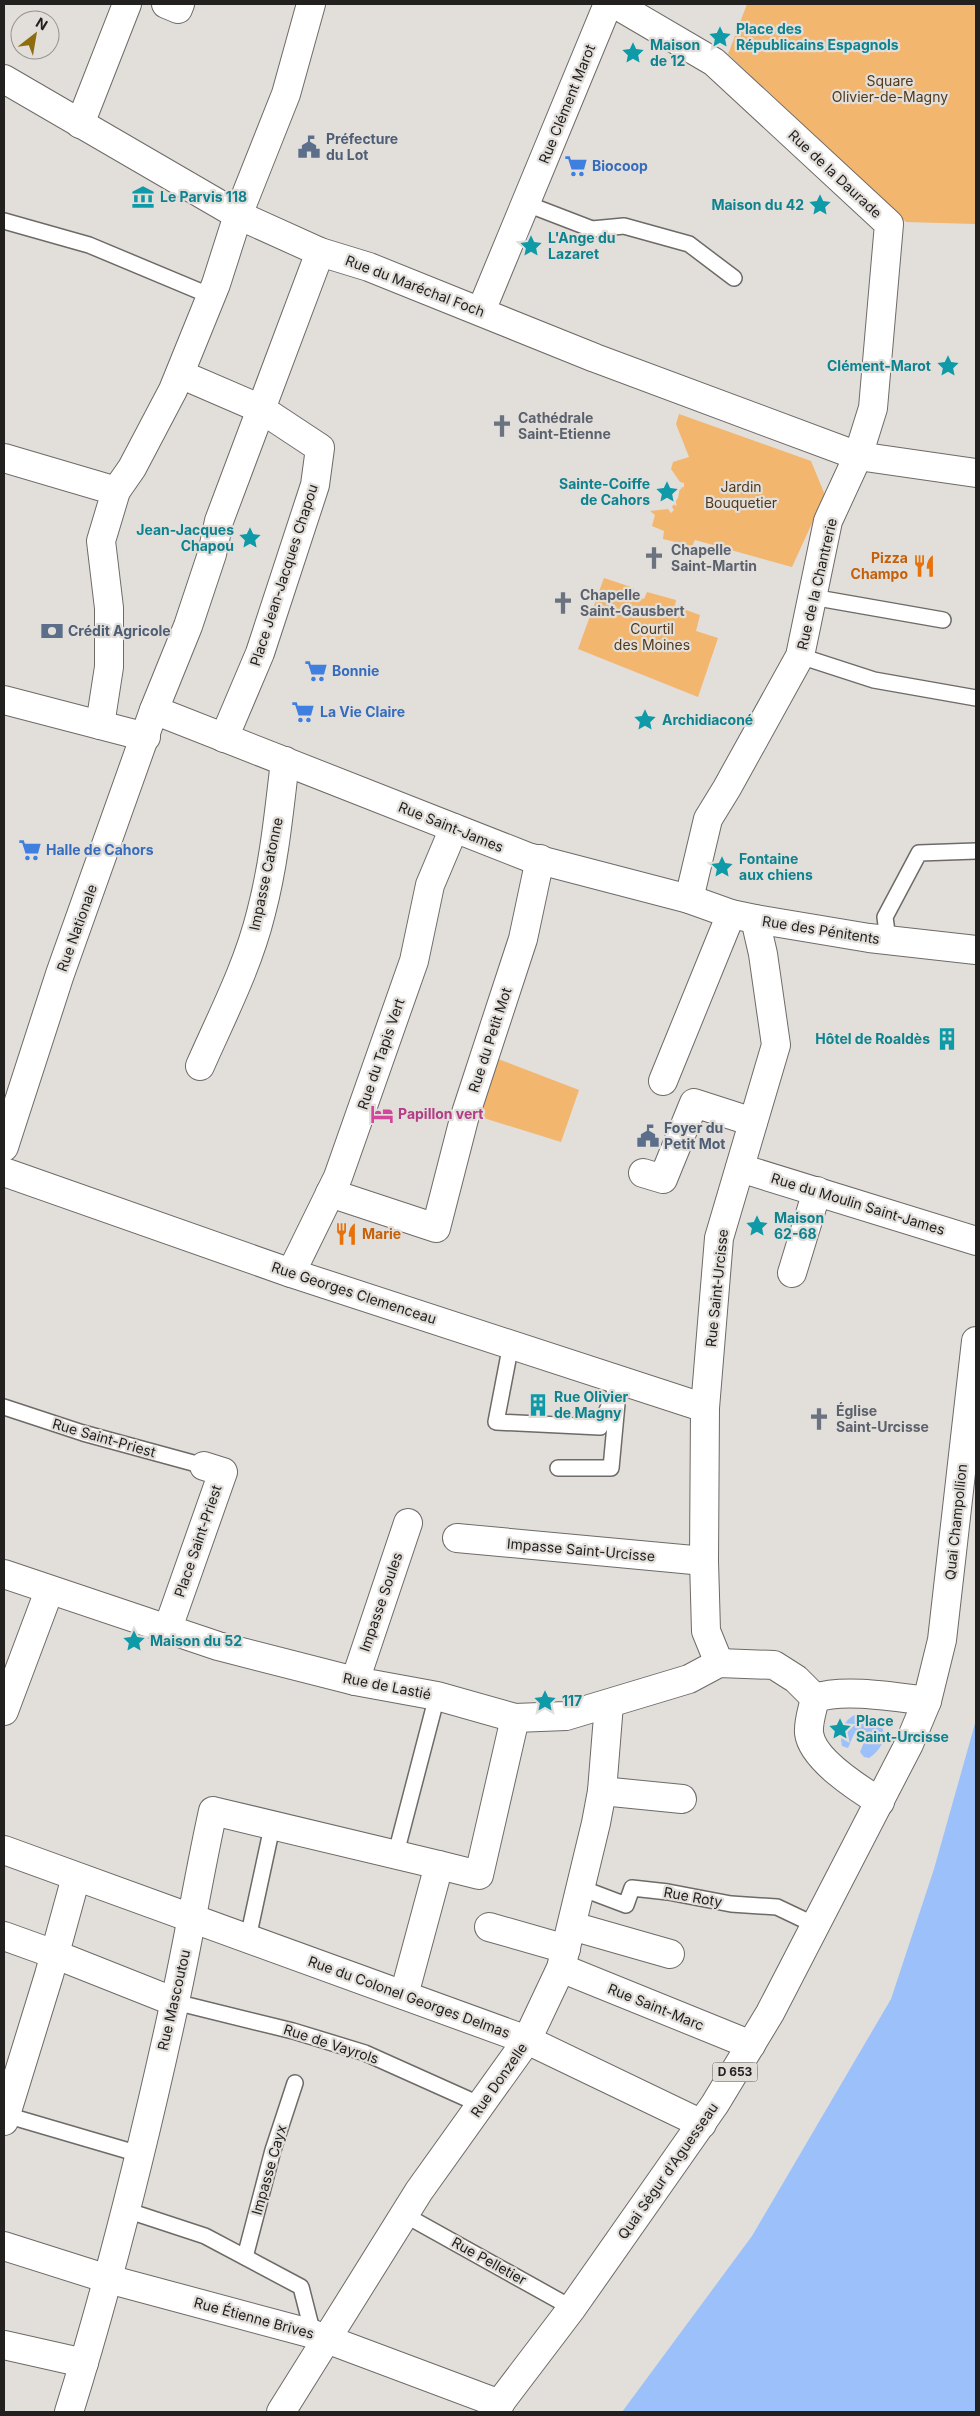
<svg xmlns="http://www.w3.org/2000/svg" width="980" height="2416" font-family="Inter,sans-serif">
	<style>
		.green { fill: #f2b66e }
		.water { fill: #9cc1fa }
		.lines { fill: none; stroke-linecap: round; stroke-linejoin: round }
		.lane-casing { stroke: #6e6a67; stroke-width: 18 }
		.street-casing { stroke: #6e6a67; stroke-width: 30 }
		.primary-casing { stroke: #6e6a67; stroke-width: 30 }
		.lane { stroke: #fff; stroke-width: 15 }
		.street { stroke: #fff; stroke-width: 28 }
		.primary { stroke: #fff; stroke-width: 28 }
		.labels { text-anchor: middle; stroke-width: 4.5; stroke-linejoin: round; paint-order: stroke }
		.shield { fill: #e2deda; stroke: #5c5a58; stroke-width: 1 }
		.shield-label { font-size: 12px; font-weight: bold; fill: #232120 }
		.culture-label { font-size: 14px; font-weight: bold; fill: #0d838f; stroke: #e2deda; text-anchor: start }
		.park-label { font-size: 14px; fill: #52391a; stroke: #e2deda }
		.street-label { font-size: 14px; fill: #232120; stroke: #e2deda }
		.service-label { font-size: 14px; font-weight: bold; fill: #4e5e75; stroke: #e2deda; text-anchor: start }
		.shop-label { font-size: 14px; font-weight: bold; fill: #366cbe; stroke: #e2deda; text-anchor: start }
		.worship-label { font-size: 14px; font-weight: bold; fill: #5b616d; stroke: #e2deda; text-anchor: start }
		.food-label { font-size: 14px; font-weight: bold; fill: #c56008; stroke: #e2deda; text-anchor: end }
		.hotel-label { font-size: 14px; font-weight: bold; fill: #b23c85; stroke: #e2deda; text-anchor: start }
	</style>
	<rect width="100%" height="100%" fill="#e2deda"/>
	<g class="green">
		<path d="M 747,4 L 976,4 L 976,224 L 906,222 L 728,54 Z"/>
		<path d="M 679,414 L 811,461 L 825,495 L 792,567 L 695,540 L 692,546 L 663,539 L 664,531 L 652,526 L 655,515 L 650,511 L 668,509 L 671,513 L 674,510 L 672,507 L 678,498 L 680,487 L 684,487 L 684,483 L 680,482 L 671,469 L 673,462 L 689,457 L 676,424 Z"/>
		<path d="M 604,578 L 634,588 L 632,595 L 644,599 L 647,592 L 676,600 L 675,606 L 700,615 L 696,631 L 718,638 L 698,697 L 578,649 Z"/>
		<path d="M 493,1057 L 579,1090 L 561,1142 L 474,1115 Z"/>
	</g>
	<g class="water">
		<path d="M 856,1714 C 886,1713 894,1742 869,1758 L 864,1757 L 860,1752 L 867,1735 L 863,1730 L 858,1730 L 854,1734 L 848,1748 L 842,1746 C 839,1731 843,1721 856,1714 Z"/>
		<path d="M 976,1720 L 976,2412 L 622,2412 L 752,2236 L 891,1999 L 934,1869 Z"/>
	</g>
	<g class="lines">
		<defs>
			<g id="lane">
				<path d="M 527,204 L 592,229 L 624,226 L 689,244 L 734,278"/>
				<path d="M 4,221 L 89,245 L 211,296"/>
				<path d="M 812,597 L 943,620"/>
				<path d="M 800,656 L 874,680 L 976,698"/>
				<path d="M 888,940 L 885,917 L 919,853 L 976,851"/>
				<path d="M 511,1344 L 496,1422 L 600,1427 L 620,1380"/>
				<path d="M 4,1407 L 83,1433 L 204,1466"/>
				<path d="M 558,1468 L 611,1468 L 618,1393"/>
				<path d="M 396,1853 L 437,1696"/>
				<path d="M 581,1888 L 626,1905 L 632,1888 L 668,1892 L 731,1904 L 777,1907 L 817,1926"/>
				<path d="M 248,1938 L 272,1827"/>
				<path d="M 175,2002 L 293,2031 L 365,2053 L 481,2105"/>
				<path d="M 6,2115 L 139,2154"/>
				<path d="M 126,2210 L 205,2236 L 301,2287 L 313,2334"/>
				<path d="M 405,2215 L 572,2308"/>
				<path d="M 245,2257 L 273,2150 L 295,2083"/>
			</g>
			<g id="street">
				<path d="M 166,4 L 178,9 L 180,4"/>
				<path d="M 615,4 L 714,62 L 889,224 L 873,408 L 858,456 L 828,521 L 800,656 L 727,788 L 708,819 L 689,899"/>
				<path d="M 4,79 L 238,215 L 320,252 L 369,267 L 595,358 L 858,456 L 976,473"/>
				<path d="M 80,124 L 127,4"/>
				<path d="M 481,311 L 608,4"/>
				<path d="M 180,374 L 261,409 L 320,448 L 315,485 L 260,653 L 224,738"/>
				<path d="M 4,458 L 116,491"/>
				<path d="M 4,700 L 146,737"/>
				<path d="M 154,710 L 528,857 L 689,899 L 731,914 L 755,919 L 869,938 L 976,950"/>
				<path d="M 100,725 L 109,667 L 109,608 L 101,541 L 116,491 L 132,468 L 173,390 L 216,284 L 238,215 L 286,94 L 311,4"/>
				<path d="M 200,1066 C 222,1016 248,966 261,913 C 274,864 279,812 285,761"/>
				<path d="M 663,1081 L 731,914"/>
				<path d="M 4,1147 L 60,974 L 154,710 L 188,626 L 212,554 L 219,521 L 320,252"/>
				<path d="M 740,1168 L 976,1241"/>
				<path d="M 4,1172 L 291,1273 L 705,1408"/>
				<path d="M 643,1173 L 663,1179 L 694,1103 L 753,1122"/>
				<path d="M 330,1193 L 436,1228 L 464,1119 L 523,939 L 540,859"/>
				<path d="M 291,1273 L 338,1177 L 414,961 L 430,885 L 454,828"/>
				<path d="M 792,1273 L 817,1191"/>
				<path d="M 457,1538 L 704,1561"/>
				<path d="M 4,1574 L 218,1646 L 355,1681 L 437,1696 L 515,1718 L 566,1716 L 689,1679 L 719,1663 L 774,1665 L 796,1679 L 815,1698"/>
				<path d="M 168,1628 L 223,1472 L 204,1466"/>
				<path d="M 719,1663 L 706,1631 L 704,1561 L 705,1408 L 719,1238 L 776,1045 L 763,954 L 755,919"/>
				<path d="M 355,1681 L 408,1523"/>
				<path d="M 815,1698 C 813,1708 808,1722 809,1733 C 812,1759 859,1789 880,1802"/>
				<path d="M 815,1698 C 844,1688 895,1697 927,1701"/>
				<path d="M 4,1711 L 49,1591"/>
				<path d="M 602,1791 L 682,1799"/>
				<path d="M 4,1850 L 527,2040 L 702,2124"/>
				<path d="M 572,1926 L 670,1954"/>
				<path d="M 489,1927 L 566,1949"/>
				<path d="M 4,1936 L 54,1954 L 175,2002"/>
				<path d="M 561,1968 L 751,2045"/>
				<path d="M 404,1995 L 439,1865 L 479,1875 L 515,1718"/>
				<path d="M 4,2121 L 49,1975 L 76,1877"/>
				<path d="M 4,2246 L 108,2279 L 313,2334 L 500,2404"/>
				<path d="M 4,2345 L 84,2363"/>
				<path d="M 69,2412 C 111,2277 145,2139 175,2001 C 189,1938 199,1874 213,1811 L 439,1865"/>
				<path d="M 281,2412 L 419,2191 L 527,2040 L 561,1968 L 596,1823 L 602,1791 L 609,1704"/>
			</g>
			<path id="primary" d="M 493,2412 L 572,2308 L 715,2104 L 770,2013 L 909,1744 L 927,1701 L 942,1640 L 976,1341"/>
		</defs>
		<use href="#lane" class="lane-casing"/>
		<use href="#street" class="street-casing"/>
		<use href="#primary" class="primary-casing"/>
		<use href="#lane" class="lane"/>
		<use href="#street" class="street"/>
		<use href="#primary" class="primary"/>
	</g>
	<defs>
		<symbol id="sight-bare" viewBox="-9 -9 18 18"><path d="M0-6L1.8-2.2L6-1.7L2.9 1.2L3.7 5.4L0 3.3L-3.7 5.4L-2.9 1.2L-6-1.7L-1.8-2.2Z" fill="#0f9aa8" stroke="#e2deda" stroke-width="2.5" paint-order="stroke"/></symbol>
		<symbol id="civic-bare" viewBox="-9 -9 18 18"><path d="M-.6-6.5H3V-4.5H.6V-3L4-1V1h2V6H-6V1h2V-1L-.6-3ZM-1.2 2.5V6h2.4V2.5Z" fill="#5c6f8a" stroke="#e2deda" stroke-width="2.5" paint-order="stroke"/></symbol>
		<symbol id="supermarket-bare" viewBox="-9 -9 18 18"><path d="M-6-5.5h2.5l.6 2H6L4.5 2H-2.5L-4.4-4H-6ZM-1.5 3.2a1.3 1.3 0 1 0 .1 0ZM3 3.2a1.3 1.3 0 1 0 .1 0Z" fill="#3f7fe0" stroke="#e2deda" stroke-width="2.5" paint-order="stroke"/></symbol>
		<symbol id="museum-bare" viewBox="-9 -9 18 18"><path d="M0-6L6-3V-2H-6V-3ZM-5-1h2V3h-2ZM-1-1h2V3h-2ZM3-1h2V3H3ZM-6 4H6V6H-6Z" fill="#0f9aa8" stroke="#e2deda" stroke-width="2.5" paint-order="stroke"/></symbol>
		<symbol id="church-bare" viewBox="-9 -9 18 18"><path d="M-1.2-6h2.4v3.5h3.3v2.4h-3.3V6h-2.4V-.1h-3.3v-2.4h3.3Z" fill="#6b7280" stroke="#e2deda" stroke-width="2.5" paint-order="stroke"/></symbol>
		<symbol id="restaurant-bare" viewBox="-9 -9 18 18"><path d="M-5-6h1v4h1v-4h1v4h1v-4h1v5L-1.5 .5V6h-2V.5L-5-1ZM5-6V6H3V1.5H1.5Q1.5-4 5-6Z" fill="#e8710a" stroke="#e2deda" stroke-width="2.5" paint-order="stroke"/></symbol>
		<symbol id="bank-bare" viewBox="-9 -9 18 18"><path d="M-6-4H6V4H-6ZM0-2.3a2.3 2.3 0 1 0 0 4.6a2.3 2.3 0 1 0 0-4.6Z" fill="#5c6f8a" stroke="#e2deda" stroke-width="2.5" paint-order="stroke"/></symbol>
		<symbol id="building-bare" viewBox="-9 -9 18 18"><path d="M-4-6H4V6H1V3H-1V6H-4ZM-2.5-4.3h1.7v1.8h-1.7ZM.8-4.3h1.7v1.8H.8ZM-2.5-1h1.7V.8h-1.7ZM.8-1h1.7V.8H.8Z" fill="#0f9aa8" stroke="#e2deda" stroke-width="2.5" paint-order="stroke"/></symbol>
		<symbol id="hotel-bare" viewBox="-9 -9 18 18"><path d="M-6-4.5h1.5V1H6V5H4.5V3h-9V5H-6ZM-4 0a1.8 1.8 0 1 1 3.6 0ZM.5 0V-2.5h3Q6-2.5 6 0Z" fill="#d1479c" stroke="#e2deda" stroke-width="2.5" paint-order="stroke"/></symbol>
	</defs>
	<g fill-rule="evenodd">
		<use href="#sight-bare" x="704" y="21" width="32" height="32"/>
		<use href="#sight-bare" x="617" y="37" width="32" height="32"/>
		<use href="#civic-bare" x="293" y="131" width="32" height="32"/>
		<use href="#supermarket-bare" x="560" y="150" width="32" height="32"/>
		<use href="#museum-bare" x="127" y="181" width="32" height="32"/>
		<use href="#sight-bare" x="804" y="189" width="32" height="32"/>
		<use href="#sight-bare" x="515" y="230" width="32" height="32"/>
		<use href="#sight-bare" x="932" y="350" width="32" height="32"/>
		<use href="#church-bare" x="486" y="410" width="32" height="32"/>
		<use href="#sight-bare" x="651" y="476" width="32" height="32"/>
		<use href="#sight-bare" x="234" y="522" width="32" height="32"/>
		<use href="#church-bare" x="638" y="542" width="32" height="32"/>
		<use href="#restaurant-bare" x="908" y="550" width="32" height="32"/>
		<use href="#church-bare" x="547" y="587" width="32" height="32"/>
		<use href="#bank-bare" x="36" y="615" width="32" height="32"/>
		<use href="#supermarket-bare" x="300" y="655" width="32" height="32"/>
		<use href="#supermarket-bare" x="287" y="696" width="32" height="32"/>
		<use href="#sight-bare" x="629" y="704" width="32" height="32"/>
		<use href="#supermarket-bare" x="14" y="834" width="32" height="32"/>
		<use href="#sight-bare" x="706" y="851" width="32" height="32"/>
		<use href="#building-bare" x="931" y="1023" width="32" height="32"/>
		<use href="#hotel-bare" x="366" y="1098" width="32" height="32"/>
		<use href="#civic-bare" x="632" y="1120" width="32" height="32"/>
		<use href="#sight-bare" x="741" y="1210" width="32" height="32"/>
		<use href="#restaurant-bare" x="330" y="1218" width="32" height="32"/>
		<use href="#building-bare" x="522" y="1389" width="32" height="32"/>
		<use href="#church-bare" x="803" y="1403" width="32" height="32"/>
		<use href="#sight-bare" x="118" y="1625" width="32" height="32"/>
		<use href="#sight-bare" x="529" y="1685" width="32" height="32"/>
		<use href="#sight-bare" x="824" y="1713" width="32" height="32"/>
	</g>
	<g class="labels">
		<rect class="shield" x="712.5" y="2062.5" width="45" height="19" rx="4"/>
		<g class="shield-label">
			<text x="735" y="2076">D 653</text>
		</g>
		<g class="culture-label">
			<text x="736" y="34">Place des<tspan x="736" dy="16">Républicains Espagnols</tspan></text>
			<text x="650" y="50">Maison<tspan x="650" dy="16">de 12</tspan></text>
			<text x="160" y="202">Le Parvis 118</text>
			<text x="804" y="210" text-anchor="end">Maison du 42</text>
			<text x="548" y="243">L'Ange du<tspan x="548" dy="16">Lazaret</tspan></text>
			<text x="931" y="371" text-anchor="end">Clément-Marot</text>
			<text x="650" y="489" text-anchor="end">Sainte-Coiffe<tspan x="650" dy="16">de Cahors</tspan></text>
			<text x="234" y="535" text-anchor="end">Jean-Jacques<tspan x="234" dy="16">Chapou</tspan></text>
			<text x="662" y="725">Archidiaconé</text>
			<text x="739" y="864">Fontaine<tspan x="739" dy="16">aux chiens</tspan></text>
			<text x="930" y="1044" text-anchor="end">Hôtel de Roaldès</text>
			<text x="774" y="1223">Maison<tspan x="774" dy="16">62-68</tspan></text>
			<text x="554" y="1402">Rue Olivier<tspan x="554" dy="16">de Magny</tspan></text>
			<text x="150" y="1646">Maison du 52</text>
			<text x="562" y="1706">117</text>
			<text x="856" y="1726">Place<tspan x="856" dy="16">Saint-Urcisse</tspan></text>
		</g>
		<g class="park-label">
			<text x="890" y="86">Square<tspan x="890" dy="16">Olivier-de-Magny</tspan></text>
			<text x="741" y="492">Jardin<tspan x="741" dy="16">Bouquetier</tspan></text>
			<text x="652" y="634">Courtil<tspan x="652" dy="16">des Moines</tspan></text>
		</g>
		<g class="street-label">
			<text transform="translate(567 104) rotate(-68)" y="5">Rue Clément Marot</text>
			<text transform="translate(835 174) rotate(43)" y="5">Rue de la Daurade</text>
			<text transform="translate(415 286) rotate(21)" y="5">Rue du Maréchal Foch</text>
			<text transform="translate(284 575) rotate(-72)" y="5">Place Jean-Jacques Chapou</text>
			<text transform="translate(817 584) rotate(-77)" y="5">Rue de la Chantrerie</text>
			<text transform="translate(451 827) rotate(22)" y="5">Rue Saint-James</text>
			<text transform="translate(266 874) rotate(-78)" y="5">Impasse Catonne</text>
			<text transform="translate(77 928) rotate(-70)" y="5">Rue Nationale</text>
			<text transform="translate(821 930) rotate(9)" y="5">Rue des Pénitents</text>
			<text transform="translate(490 1040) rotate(-72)" y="5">Rue du Petit Mot</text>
			<text transform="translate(381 1054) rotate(-71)" y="5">Rue du Tapis Vert</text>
			<text transform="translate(858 1204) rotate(17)" y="5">Rue du Moulin Saint-James</text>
			<text transform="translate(717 1288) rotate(-84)" y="5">Rue Saint-Urcisse</text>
			<text transform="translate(354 1293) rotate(18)" y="5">Rue Georges Clemenceau</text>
			<text transform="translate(104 1438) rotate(16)" y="5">Rue Saint-Priest</text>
			<text transform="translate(956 1522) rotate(-84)" y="5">Quai Champollion</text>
			<text transform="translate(198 1541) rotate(-71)" y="5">Place Saint-Priest</text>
			<text transform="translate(581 1550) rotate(5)" y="5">Impasse Saint-Urcisse</text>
			<text transform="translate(381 1602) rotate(-71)" y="5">Impasse Soules</text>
			<text transform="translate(387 1686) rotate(11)" y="5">Rue de Lastié</text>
			<text transform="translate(693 1897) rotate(10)" y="5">Rue Roty</text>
			<text transform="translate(409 1997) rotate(20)" y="5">Rue du Colonel Georges Delmas</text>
			<text transform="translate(174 2000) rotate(-77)" y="5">Rue Mascoutou</text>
			<text transform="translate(656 2007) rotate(22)" y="5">Rue Saint-Marc</text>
			<text transform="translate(331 2044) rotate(18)" y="5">Rue de Vayrols</text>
			<text transform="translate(499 2080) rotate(-55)" y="5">Rue Donzelle</text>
			<text transform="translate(269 2170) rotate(-74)" y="5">Impasse Cayx</text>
			<text transform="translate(668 2171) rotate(-55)" y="5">Quai Ségur d'Aguesseau</text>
			<text transform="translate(489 2261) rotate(29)" y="5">Rue Pelletier</text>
			<text transform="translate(254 2318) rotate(15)" y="5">Rue Étienne Brives</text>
		</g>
		<g class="service-label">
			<text x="326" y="144">Préfecture<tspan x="326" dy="16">du Lot</tspan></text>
			<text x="68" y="636">Crédit Agricole</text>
			<text x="664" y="1133">Foyer du<tspan x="664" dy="16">Petit Mot</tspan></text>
		</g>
		<g class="shop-label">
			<text x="592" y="171">Biocoop</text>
			<text x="332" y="676">Bonnie</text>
			<text x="320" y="717">La Vie Claire</text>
			<text x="46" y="855">Halle de Cahors</text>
		</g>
		<g class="worship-label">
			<text x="518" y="423">Cathédrale<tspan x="518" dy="16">Saint-Etienne</tspan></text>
			<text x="671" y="555">Chapelle<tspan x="671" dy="16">Saint-Martin</tspan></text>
			<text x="580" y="600">Chapelle<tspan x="580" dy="16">Saint-Gausbert</tspan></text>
			<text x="836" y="1416">Église<tspan x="836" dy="16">Saint-Urcisse</tspan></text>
		</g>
		<g class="food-label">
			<text x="908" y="563">Pizza<tspan x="908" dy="16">Champo</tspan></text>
			<text x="362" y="1239" text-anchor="start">Marie</text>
		</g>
		<g class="hotel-label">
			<text x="398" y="1119">Papillon vert</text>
		</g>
	</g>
	<rect width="980" height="2416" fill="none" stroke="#232120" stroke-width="10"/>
	<g transform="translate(35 35) rotate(31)"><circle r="24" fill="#e2deda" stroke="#969290"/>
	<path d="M0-4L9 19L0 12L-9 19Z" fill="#8e6c10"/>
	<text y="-8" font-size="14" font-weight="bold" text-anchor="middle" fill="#232120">N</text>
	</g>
</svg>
